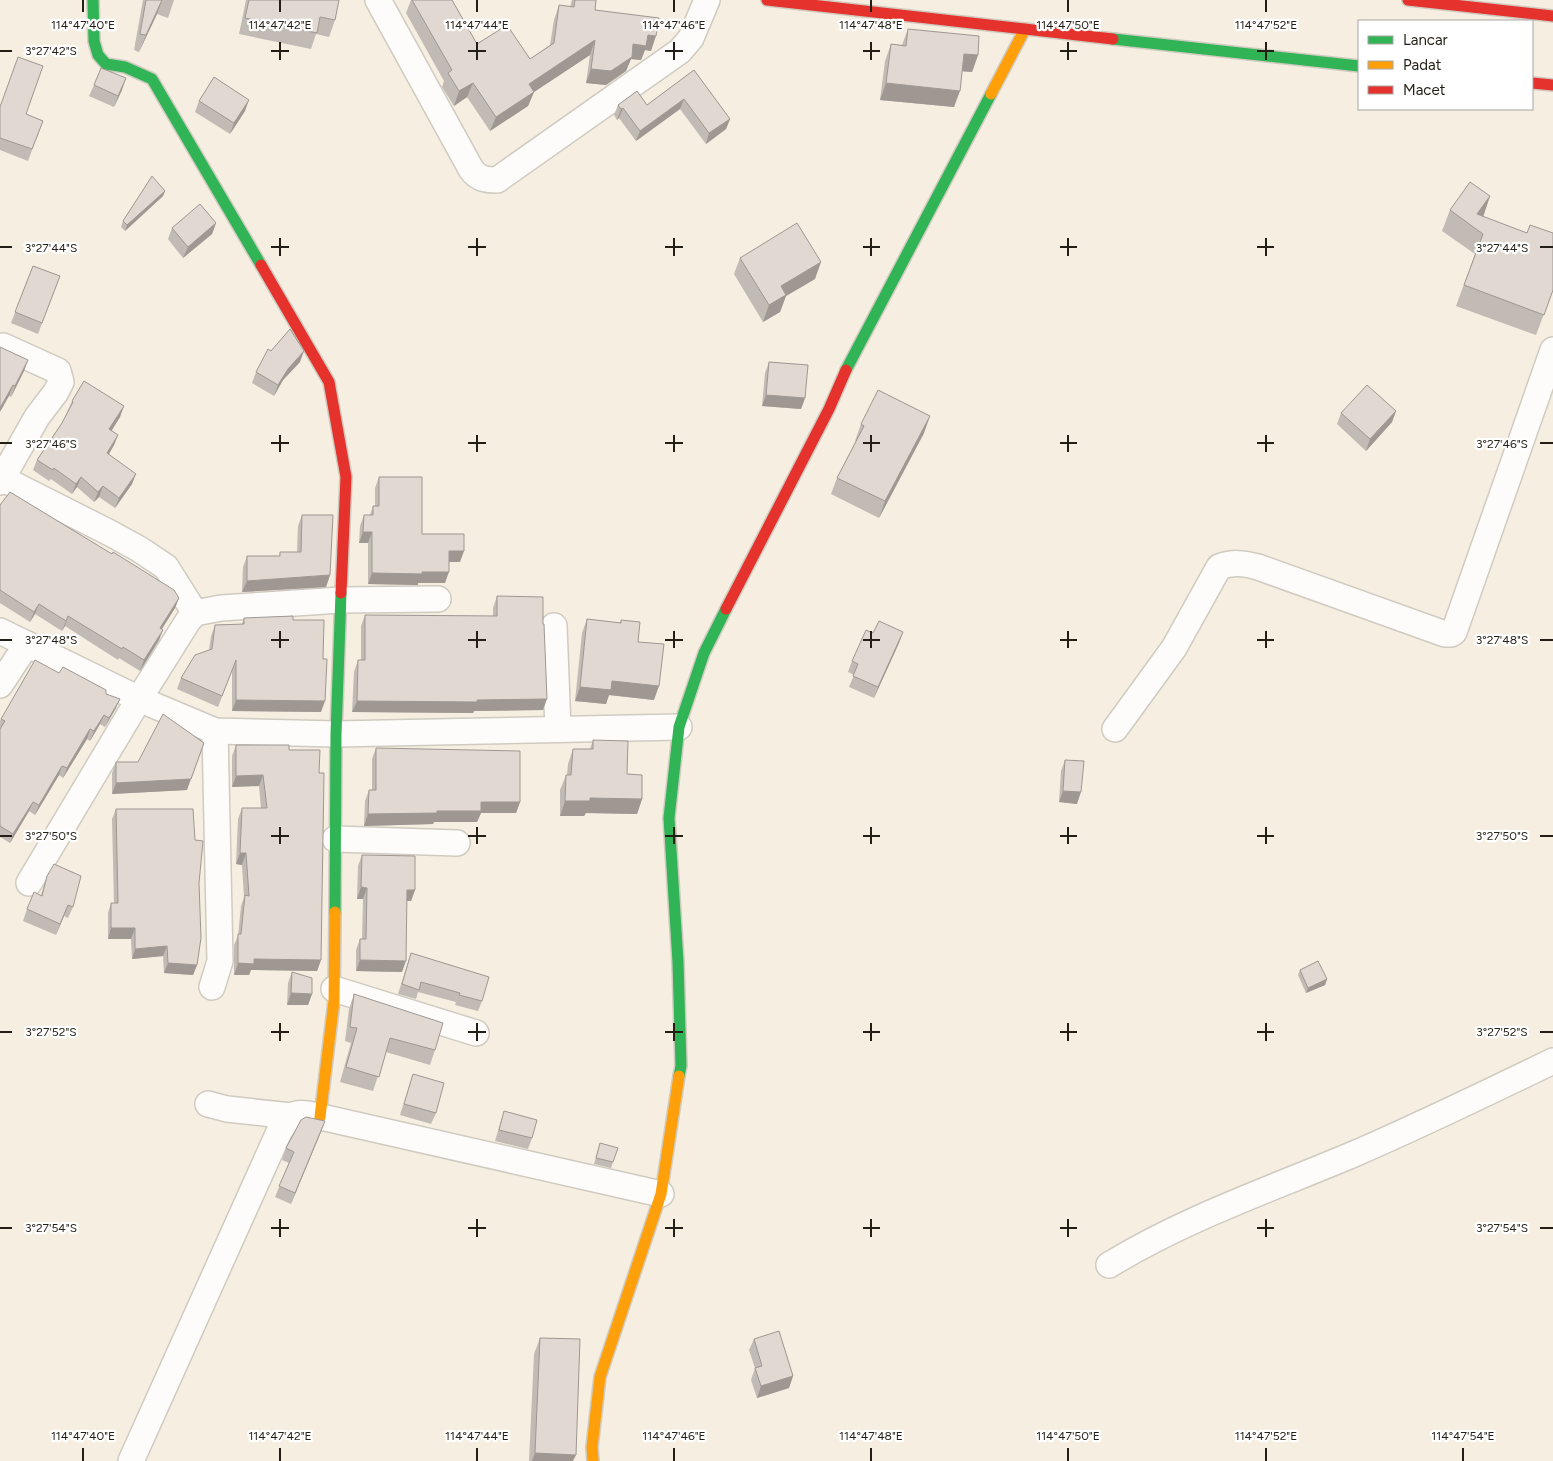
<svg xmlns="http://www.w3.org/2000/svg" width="1553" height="1461" font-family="Figtree,sans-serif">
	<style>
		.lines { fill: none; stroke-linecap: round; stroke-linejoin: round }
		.street-casing { stroke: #d0cbc1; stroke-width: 28 }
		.fast-casing { stroke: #d0cbc1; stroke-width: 14 }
		.slow-casing { stroke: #d0cbc1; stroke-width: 14 }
		.jam-casing { stroke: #d0cbc1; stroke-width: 14 }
		.street { stroke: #fefcfa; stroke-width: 25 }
		.fast { stroke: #30b455; stroke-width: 11 }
		.slow { stroke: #ff9f0a; stroke-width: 11 }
		.jam { stroke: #e5322d; stroke-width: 11 }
		.wall { fill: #c2bab4 }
		.shaded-wall { fill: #9e9792 }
		.building { fill: #e1d8d1; stroke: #9e9792 }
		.ticks { fill: none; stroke: #231f16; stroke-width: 2 }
		.ticks-label { font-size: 12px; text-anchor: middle; fill: #231f16; stroke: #fff; stroke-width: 4.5; stroke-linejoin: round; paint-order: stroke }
	</style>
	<rect width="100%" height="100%" fill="#f5eee1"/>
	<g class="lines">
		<defs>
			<g id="street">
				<path d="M 378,0 L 471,169 C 478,179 486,180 497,180 L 680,51 L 691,38 L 707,0"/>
				<path d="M 3,479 L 110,533 L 139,549 L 166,567 L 195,613"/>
				<path d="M 0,482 L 37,417 L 56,392 L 61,382 L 58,371 L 3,346"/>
				<path d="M 554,626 L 558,729"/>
				<path d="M 0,631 L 139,699 L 215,731 L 336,734 L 679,727"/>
				<path d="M 0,685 L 27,644"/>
				<path d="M 1115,729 L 1174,648 L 1219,567 C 1233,562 1243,563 1258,567 L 1445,634 L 1451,634 L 1454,632 L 1553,350"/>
				<path d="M 335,839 L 457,843"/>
				<path d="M 29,883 L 139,699 L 188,621 L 195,613 L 221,608 L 341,600 L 438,599"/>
				<path d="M 212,987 L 220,961 L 215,731"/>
				<path d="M 334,989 L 476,1033"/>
				<path d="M 208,1104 L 227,1109 L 291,1116"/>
				<path d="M 1109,1265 C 1186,1218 1271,1189 1354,1154 C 1421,1125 1487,1093 1553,1061"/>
				<path d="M 131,1461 L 279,1132 C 288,1119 290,1111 308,1114 L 661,1194"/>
			</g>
			<g id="fast">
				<path d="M 93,0 L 94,41 L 98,55 L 106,64 L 125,67 L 152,79 L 261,265"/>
				<path d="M 1113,39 L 1359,66"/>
				<path d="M 846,370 L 991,94"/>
				<path d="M 335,912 L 336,734 L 341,593"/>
				<path d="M 679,1076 L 681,1066 L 678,962 L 669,818 L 679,727 L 704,653 L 726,609"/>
			</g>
			<g id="slow">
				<path d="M 991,94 L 1025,29"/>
				<path d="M 320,1117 L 334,1001 L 335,912"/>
				<path d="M 593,1461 L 592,1447 L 600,1377 L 661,1194 L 679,1076"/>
			</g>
			<g id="jam">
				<path d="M 767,0 L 1113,39"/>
				<path d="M 1408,0 L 1553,16"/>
				<path d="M 1532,83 L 1553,85"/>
				<path d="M 261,265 L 329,382 L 346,477 L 341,593"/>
				<path d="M 726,609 L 829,409 L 846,370"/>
			</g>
		</defs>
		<use href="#street" class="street-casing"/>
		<use href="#fast" class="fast-casing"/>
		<use href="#slow" class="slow-casing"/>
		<use href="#jam" class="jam-casing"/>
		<use href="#street" class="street"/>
		<use href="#fast" class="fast"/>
		<use href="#slow" class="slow"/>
		<use href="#jam" class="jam"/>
	</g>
	<g class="wall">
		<path d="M 143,0 L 174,0 L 168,18 L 157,14 L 139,52 L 134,50 Z"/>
		<path d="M 246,0 L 339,0 L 335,20 L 329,37 L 316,34 L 311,49 L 239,34 Z"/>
		<path d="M 411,0 L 452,0 L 477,44 L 530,59 L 550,45 L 554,20 L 559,5 L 570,7 L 572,0 L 596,0 L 595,10 L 651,51 L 645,50 L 641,60 L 631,59 L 626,71 L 606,85 L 586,83 L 590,55 L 534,92 L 528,106 L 490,131 L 467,97 L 454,106 L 442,87 L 444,81 L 406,13 Z"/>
		<path d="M 908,29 L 978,55 L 972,72 L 962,71 L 954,107 L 880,100 L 885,61 L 891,44 L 902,45 Z"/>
		<path d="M 694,70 L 730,119 L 726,129 L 706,144 L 680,109 L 636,141 L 619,118 L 617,120 L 614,115 L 618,105 L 647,105 Z"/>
		<path d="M 94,85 L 122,90 L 114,107 L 89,96 Z"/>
		<path d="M 199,101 L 245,111 L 230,134 L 195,112 Z"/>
		<path d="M 0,107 L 26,114 L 43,121 L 28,161 L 0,150 Z"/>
		<path d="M 165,191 L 163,196 L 125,231 L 121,227 L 123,221 Z"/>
		<path d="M 1490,196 L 1483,217 L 1553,290 L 1536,335 L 1456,306 L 1475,254 L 1442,231 L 1450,210 Z"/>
		<path d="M 216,223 L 212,234 L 183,258 L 168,239 L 172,228 Z"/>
		<path d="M 740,258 L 815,279 L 786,296 L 780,312 L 763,322 L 734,274 Z"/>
		<path d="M 33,266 L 60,276 L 38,334 L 11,323 Z"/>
		<path d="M 1,348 L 28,360 L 24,371 L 11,397 L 9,396 Z"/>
		<path d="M 300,362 L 283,380 L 274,396 L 252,383 L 256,372 Z"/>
		<path d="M 769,362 L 805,398 L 801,409 L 762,406 L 765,373 Z"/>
		<path d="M 72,401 L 120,417 L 111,430 L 118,435 L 114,445 L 109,454 L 132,484 L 115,508 L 99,497 L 94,502 L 77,487 L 72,494 L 51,479 L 49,481 L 33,470 L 37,460 L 62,423 L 68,410 Z"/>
		<path d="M 1396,411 L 1392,422 L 1366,451 L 1337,424 L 1341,413 Z"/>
		<path d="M 861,424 L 924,433 L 879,518 L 831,494 L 837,478 L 856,441 L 855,441 Z"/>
		<path d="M 379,477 L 422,534 L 460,562 L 449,562 L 445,583 L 418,583 L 418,585 L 368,584 L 368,543 L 359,543 L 360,526 L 364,515 L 370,515 L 373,506 L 375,506 L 375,488 Z"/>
		<path d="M 0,505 L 179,598 L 175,608 L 162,629 L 159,640 L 140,671 L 119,658 L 118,660 L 65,626 L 62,631 L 35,614 L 30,622 L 0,603 Z"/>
		<path d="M 302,515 L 330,575 L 326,587 L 242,592 L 243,567 L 247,556 L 279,556 L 280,552 L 297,552 L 298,526 Z"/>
		<path d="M 497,596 L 543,710 L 474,711 L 473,713 L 352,712 L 354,672 L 358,660 L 361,660 L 361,626 L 365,615 L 493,616 L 493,608 Z"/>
		<path d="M 244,618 L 293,620 L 321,712 L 232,711 L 232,671 L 218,707 L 177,689 L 181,678 L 209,650 L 211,636 L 215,625 L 242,624 Z"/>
		<path d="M 587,619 L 620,623 L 621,620 L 638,642 L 654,700 L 609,695 L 606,704 L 575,701 L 582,633 Z"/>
		<path d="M 903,632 L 899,643 L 874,698 L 849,687 L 854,675 L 848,672 L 852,661 L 873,633 Z"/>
		<path d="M 59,673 L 106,694 L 116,708 L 105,727 L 100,724 L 90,741 L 87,739 L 63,778 L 59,775 L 35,815 L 29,811 L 10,843 L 0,837 L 0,721 L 1,719 Z"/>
		<path d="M 593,740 L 627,774 L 642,799 L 637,814 L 586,813 L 584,816 L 560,816 L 560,790 L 566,775 L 567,775 L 568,764 L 573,749 L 590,749 Z"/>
		<path d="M 236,745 L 289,750 L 319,773 L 321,960 L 317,971 L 251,970 L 249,975 L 234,975 L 234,945 L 238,936 L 241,906 L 244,897 L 242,865 L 236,864 L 238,819 L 242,808 L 261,808 L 259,786 L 232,787 L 232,756 Z"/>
		<path d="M 376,748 L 520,802 L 516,813 L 481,813 L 477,822 L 434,822 L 433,824 L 364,826 L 365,801 L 369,790 L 372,790 L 372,759 Z"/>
		<path d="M 1065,760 L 1077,804 L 1059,802 L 1061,771 Z"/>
		<path d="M 116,762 L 187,790 L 112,794 L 112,773 Z"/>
		<path d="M 116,809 L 199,883 L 197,965 L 193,975 L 164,973 L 163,956 L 132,959 L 131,939 L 108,939 L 108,913 L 111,903 L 114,903 L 112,819 Z"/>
		<path d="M 362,855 L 415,890 L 411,901 L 406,901 L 402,972 L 356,971 L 356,950 L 360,939 L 362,939 L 363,899 L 357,899 L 358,866 Z"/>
		<path d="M 47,876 L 73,907 L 68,918 L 64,916 L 56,935 L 23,921 L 27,909 L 41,895 Z"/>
		<path d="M 411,953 L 482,1001 L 478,1011 L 455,1005 L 456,1002 L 418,992 L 416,999 L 398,994 Z"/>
		<path d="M 1300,970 L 1327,979 L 1325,985 L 1306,993 L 1298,975 Z"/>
		<path d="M 292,972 L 312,994 L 308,1005 L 287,1005 L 288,983 Z"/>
		<path d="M 354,994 L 435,1050 L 430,1065 L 386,1052 L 373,1091 L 340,1082 L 351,1043 L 345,1041 L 349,1009 Z"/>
		<path d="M 413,1074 L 436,1113 L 431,1124 L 400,1115 Z"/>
		<path d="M 504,1111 L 532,1138 L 528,1149 L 495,1141 Z"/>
		<path d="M 325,1121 L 291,1204 L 275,1197 L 289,1163 L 282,1160 L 286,1148 Z"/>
		<path d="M 600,1143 L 613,1162 L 611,1168 L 594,1164 Z"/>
		<path d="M 540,1338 L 573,1461 L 529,1461 L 534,1354 Z"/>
		<path d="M 754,1339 L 793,1376 L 789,1388 L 757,1398 L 751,1380 L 755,1368 L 749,1350 Z"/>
	</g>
	<g class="shaded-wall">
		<path d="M 162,0 L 157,14 L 139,52 L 146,35 Z"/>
		<path d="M 648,35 L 656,36 L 651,51 L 645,50 L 641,60 L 631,59 L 626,71 L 606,85 L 586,83 L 591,69 Z"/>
		<path d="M 595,40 L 590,55 L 534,92 L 528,106 L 490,131 L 496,117 L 529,84 Z"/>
		<path d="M 964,54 L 978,55 L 972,72 L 958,71 Z"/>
		<path d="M 126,78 L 122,90 L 114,107 L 118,96 Z"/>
		<path d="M 473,83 L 467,97 L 454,106 L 459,91 Z"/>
		<path d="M 886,83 L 960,91 L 954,107 L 880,100 Z"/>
		<path d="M 684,99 L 680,109 L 636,141 L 640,131 Z"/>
		<path d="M 249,100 L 245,111 L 230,134 L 234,123 Z"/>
		<path d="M 623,108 L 619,118 L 617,120 L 621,109 Z"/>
		<path d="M 730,119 L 726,129 L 706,144 L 709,133 Z"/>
		<path d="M 165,191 L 163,196 L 125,231 L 127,225 Z"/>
		<path d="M 1490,196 L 1483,217 L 1477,214 Z"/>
		<path d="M 216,223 L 212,234 L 183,258 L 188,247 Z"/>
		<path d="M 821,262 L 815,279 L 786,296 L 780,312 L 763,322 L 769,305 L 781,286 Z"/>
		<path d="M 304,351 L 300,362 L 283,380 L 274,396 L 278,385 L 288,369 Z"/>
		<path d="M 28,360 L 24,371 L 11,397 L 15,386 Z"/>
		<path d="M 13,385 L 9,396 L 0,412 L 0,408 Z"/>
		<path d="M 766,395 L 805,398 L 801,409 L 762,406 Z"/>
		<path d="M 124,406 L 120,417 L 106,440 L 109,429 Z"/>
		<path d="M 1396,411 L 1392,422 L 1366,451 L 1370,439 Z"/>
		<path d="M 930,416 L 924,433 L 879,518 L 885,501 Z"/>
		<path d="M 118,435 L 114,445 L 103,464 L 107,453 Z"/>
		<path d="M 136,474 L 132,484 L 115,508 L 119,498 Z"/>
		<path d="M 81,477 L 77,487 L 72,494 L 76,484 Z"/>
		<path d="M 103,486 L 99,497 L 94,502 L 98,492 Z"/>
		<path d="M 363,532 L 372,532 L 368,543 L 359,543 Z"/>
		<path d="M 449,551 L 464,551 L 460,562 L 445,562 Z"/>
		<path d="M 422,572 L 449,572 L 445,583 L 418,583 L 418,585 L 368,584 L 372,573 Z"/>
		<path d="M 330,575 L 326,587 L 242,592 L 247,581 Z"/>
		<path d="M 179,598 L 175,608 L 156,638 L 160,628 Z"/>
		<path d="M 39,604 L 35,614 L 30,622 L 34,612 Z"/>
		<path d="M 68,616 L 65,626 L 62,631 Z"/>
		<path d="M 163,630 L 159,640 L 140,671 L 144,660 Z"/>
		<path d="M 903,632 L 899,643 L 874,698 L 878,687 Z"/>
		<path d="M 612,681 L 659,686 L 654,700 L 609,695 L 606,704 L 575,701 L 580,687 Z"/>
		<path d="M 120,699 L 116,708 L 105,727 L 109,718 Z"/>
		<path d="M 547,699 L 543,710 L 474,711 L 473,713 L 352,712 L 357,701 Z"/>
		<path d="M 236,700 L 325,701 L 321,712 L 232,711 Z"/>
		<path d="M 104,715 L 100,724 L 90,741 L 94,731 Z"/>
		<path d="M 90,729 L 87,739 L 63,778 L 67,768 Z"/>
		<path d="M 204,743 L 187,790 L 112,794 L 116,783 Z"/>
		<path d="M 62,766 L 59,775 L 35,815 L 39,805 Z"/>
		<path d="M 263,775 L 259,786 L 232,787 L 236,776 Z"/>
		<path d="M 1063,791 L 1081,792 L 1077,804 L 1059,802 Z"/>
		<path d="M 590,798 L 642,799 L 637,814 L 586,813 L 584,816 L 560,816 L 565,801 Z"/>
		<path d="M 33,802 L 29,811 L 10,843 L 13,834 Z"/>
		<path d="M 481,802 L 520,802 L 516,813 L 481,813 L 477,822 L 434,822 L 433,824 L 364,826 L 368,814 Z"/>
		<path d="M 240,853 L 246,853 L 242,865 L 236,864 Z"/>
		<path d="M 361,887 L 367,888 L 363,899 L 357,899 Z"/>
		<path d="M 407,890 L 415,890 L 411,901 L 403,901 Z"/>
		<path d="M 68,905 L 64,916 L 56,935 L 60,924 Z"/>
		<path d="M 111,928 L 135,928 L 131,939 L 108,939 Z"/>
		<path d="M 167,946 L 163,956 L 132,959 L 135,949 Z"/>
		<path d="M 254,959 L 321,960 L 317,971 L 251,970 L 249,975 L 234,975 L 238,963 Z"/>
		<path d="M 360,960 L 406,961 L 402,972 L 356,971 Z"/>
		<path d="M 168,963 L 197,965 L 193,975 L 164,973 Z"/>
		<path d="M 1327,979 L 1325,985 L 1306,993 L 1308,988 Z"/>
		<path d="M 291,993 L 312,994 L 308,1005 L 287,1005 Z"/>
		<path d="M 325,1121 L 321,1132 L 291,1204 L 295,1193 Z"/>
		<path d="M 793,1376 L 789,1388 L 757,1398 L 761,1386 Z"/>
		<path d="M 535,1453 L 576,1455 L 573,1461 L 532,1461 Z"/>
	</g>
	<g class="building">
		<path d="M 146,0 L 162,0 L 146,35 L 140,34 Z"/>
		<path d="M 249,0 L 339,0 L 335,20 L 320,17 L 317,33 L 245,18 Z"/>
		<path d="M 412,0 L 452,0 L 477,44 L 507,25 L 530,59 L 554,43 L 559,5 L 574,7 L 575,0 L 596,0 L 595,10 L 659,18 L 656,36 L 648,35 L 646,46 L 633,44 L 632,57 L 611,71 L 591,69 L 595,40 L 529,84 L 534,92 L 496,117 L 473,83 L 459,91 L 448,73 L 452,70 Z"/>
		<path d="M 908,29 L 979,36 L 978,55 L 964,54 L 960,91 L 886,83 L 891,44 L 906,46 Z"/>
		<path d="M 18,57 L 43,66 L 26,114 L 43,121 L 32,149 L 0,138 L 0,107 Z"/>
		<path d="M 101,68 L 126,78 L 118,96 L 94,85 Z"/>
		<path d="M 694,70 L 730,119 L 709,133 L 684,99 L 640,131 L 623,108 L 621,109 L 618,105 L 637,91 L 647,105 Z"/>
		<path d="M 214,77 L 249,100 L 234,123 L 199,101 Z"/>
		<path d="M 152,176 L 165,191 L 127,225 L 123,221 Z"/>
		<path d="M 1470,182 L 1490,196 L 1477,214 L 1527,233 L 1530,225 L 1553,233 L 1553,290 L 1544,315 L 1464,285 L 1483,234 L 1450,210 Z"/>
		<path d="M 200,204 L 216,223 L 188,247 L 172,228 Z"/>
		<path d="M 797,223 L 821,262 L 781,286 L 786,295 L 769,305 L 740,258 Z"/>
		<path d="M 33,266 L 60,276 L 42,323 L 15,312 Z"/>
		<path d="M 290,329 L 304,351 L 288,369 L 278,385 L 256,372 L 268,349 L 271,351 Z"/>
		<path d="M 0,347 L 28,360 L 15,386 L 13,385 L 0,408 Z"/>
		<path d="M 769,362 L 808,365 L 805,398 L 766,395 Z"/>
		<path d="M 84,381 L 124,406 L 109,429 L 118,435 L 107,453 L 136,474 L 119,498 L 103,486 L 98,492 L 81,477 L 76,484 L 54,468 L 53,470 L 37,460 L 62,423 L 73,402 L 72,401 Z"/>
		<path d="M 1367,385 L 1396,411 L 1370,439 L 1341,413 Z"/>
		<path d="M 878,390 L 930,416 L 885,501 L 837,478 L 864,426 L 861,424 Z"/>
		<path d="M 379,477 L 422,477 L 422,534 L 464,534 L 464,551 L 449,551 L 449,572 L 422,572 L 422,574 L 372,573 L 372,532 L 363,532 L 364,515 L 373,515 L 373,506 L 379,506 Z"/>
		<path d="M 10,492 L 112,554 L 113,552 L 174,590 L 179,598 L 160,628 L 163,630 L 144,660 L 123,647 L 122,649 L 68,616 L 66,621 L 39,604 L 34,612 L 0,590 L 0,505 Z"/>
		<path d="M 302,515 L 333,515 L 330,575 L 247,581 L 247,556 L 280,556 L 280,552 L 301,552 Z"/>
		<path d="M 497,596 L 543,597 L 543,624 L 544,624 L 547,699 L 477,700 L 477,702 L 357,701 L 358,660 L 365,660 L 365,615 L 497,616 Z"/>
		<path d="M 293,616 L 293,620 L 324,620 L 323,659 L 327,659 L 325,701 L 236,700 L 236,660 L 222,696 L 181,678 L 195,655 L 212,649 L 215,625 L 244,624 L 244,618 Z"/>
		<path d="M 587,619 L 621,623 L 621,620 L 640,622 L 638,642 L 664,644 L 659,686 L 612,681 L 611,690 L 580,687 Z"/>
		<path d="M 879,621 L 903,632 L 878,687 L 853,676 L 858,664 L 852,661 L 866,630 L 873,633 Z"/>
		<path d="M 35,660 L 59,673 L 63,667 L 106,690 L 106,694 L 120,699 L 109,718 L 104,715 L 94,731 L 90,729 L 67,768 L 62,766 L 39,805 L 33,802 L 13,834 L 0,826 L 0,729 L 5,721 L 1,719 Z"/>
		<path d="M 163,714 L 204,743 L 191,779 L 116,783 L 116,762 L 138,762 Z"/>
		<path d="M 593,740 L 628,741 L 627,774 L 642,775 L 642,799 L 590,798 L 590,801 L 565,801 L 566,775 L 571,775 L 573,749 L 593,749 Z"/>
		<path d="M 236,745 L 289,745 L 289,750 L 320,750 L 319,773 L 324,773 L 321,960 L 254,959 L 254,964 L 238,963 L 238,934 L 241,934 L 245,895 L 249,896 L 246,853 L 240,853 L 242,808 L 267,808 L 263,775 L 236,776 Z"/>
		<path d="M 376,748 L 520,751 L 520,802 L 481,802 L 481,811 L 437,811 L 437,813 L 368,814 L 369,790 L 376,790 Z"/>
		<path d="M 1065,760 L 1084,761 L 1081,792 L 1063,791 Z"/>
		<path d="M 116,809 L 193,809 L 195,840 L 203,841 L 199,883 L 201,938 L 197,965 L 168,963 L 167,946 L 135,949 L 135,928 L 111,928 L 111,903 L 118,903 Z"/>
		<path d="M 362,855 L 415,856 L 415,890 L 407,890 L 406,961 L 360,960 L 360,939 L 366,939 L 367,888 L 361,887 Z"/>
		<path d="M 54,864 L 81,876 L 73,907 L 68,905 L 60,924 L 27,909 L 34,892 L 42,896 L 47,876 Z"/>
		<path d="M 411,953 L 489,977 L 482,1001 L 459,995 L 460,993 L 421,982 L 419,990 L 402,984 Z"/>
		<path d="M 1318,961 L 1327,979 L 1308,988 L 1300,970 Z"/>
		<path d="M 292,972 L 312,978 L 312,994 L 291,993 Z"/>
		<path d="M 354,994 L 443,1023 L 435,1050 L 390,1038 L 379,1077 L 346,1067 L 357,1028 L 350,1027 Z"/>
		<path d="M 413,1074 L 444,1083 L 436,1113 L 404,1104 Z"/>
		<path d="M 504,1111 L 537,1120 L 532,1138 L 499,1130 Z"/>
		<path d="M 306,1117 L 325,1121 L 295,1193 L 279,1186 L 294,1152 L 286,1148 L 301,1120 Z"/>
		<path d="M 600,1143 L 618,1148 L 613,1162 L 596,1158 Z"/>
		<path d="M 779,1331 L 793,1376 L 761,1386 L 755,1368 L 762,1366 L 754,1339 Z"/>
		<path d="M 540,1338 L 580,1339 L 576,1455 L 535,1453 Z"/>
	</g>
	<path class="ticks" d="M 83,0 L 83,12M 280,0 L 280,12M 477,0 L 477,12M 674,0 L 674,12M 871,0 L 871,12M 1068,0 L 1068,12M 1266,0 L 1266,12M 280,42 L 280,60M 477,42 L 477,60M 674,42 L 674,60M 871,42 L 871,60M 1068,42 L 1068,60M 1266,42 L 1266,60M 0,51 L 12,51M 271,51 L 289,51M 468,51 L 486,51M 665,51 L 683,51M 863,51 L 880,51M 1060,51 L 1077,51M 1257,51 L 1274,51M 280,238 L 280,256M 477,238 L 477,256M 674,238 L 674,256M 871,238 L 871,256M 1068,238 L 1068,256M 1266,238 L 1266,256M 0,247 L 12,247M 271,247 L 289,247M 468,247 L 486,247M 665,247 L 683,247M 863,247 L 880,247M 1060,247 L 1077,247M 1257,247 L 1274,247M 1540,247 L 1553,247M 280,435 L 280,452M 477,435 L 477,452M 674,435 L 674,452M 871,435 L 871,452M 1068,435 L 1068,452M 1266,435 L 1266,452M 0,443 L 12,443M 271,443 L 289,443M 468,443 L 486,443M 665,443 L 683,443M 863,443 L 880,443M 1060,443 L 1077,443M 1257,443 L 1274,443M 1540,443 L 1553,443M 280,631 L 280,648M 477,631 L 477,648M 674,631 L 674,648M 871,631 L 871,648M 1068,631 L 1068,648M 1266,631 L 1266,648M 0,640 L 12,640M 271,640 L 289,640M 468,640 L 486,640M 665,640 L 683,640M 863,640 L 880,640M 1060,640 L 1077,640M 1257,640 L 1274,640M 1540,640 L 1553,640M 280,827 L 280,844M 477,827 L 477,844M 674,827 L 674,844M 871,827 L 871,844M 1068,827 L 1068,844M 1266,827 L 1266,844M 0,836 L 12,836M 271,836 L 289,836M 468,836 L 486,836M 665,836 L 683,836M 863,836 L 880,836M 1060,836 L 1077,836M 1257,836 L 1274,836M 1540,836 L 1553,836M 280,1023 L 280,1041M 477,1023 L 477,1041M 674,1023 L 674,1041M 871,1023 L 871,1041M 1068,1023 L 1068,1041M 1266,1023 L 1266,1041M 0,1032 L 12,1032M 271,1032 L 289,1032M 468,1032 L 486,1032M 665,1032 L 683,1032M 863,1032 L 880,1032M 1060,1032 L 1077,1032M 1257,1032 L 1274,1032M 1540,1032 L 1553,1032M 280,1219 L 280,1237M 477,1219 L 477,1237M 674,1219 L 674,1237M 871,1219 L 871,1237M 1068,1219 L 1068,1237M 1266,1219 L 1266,1237M 0,1228 L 12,1228M 271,1228 L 289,1228M 468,1228 L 486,1228M 665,1228 L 683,1228M 863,1228 L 880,1228M 1060,1228 L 1077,1228M 1257,1228 L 1274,1228M 1540,1228 L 1553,1228M 83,1448 L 83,1461M 280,1448 L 280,1461M 477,1448 L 477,1461M 674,1448 L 674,1461M 871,1448 L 871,1461M 1068,1448 L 1068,1461M 1266,1448 L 1266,1461M 1463,1448 L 1463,1461"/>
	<g class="ticks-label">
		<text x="83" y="29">114°47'40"E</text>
		<text x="280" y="29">114°47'42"E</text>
		<text x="477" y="29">114°47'44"E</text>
		<text x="674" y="29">114°47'46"E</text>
		<text x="871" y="29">114°47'48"E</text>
		<text x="1068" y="29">114°47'50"E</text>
		<text x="1266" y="29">114°47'52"E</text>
		<text x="51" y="55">3°27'42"S</text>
		<text x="51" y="252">3°27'44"S</text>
		<text x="1502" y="252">3°27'44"S</text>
		<text x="51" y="448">3°27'46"S</text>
		<text x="1502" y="448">3°27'46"S</text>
		<text x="51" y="644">3°27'48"S</text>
		<text x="1502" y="644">3°27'48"S</text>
		<text x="51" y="840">3°27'50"S</text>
		<text x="1502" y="840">3°27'50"S</text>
		<text x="51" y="1036">3°27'52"S</text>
		<text x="1502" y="1036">3°27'52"S</text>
		<text x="51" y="1232">3°27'54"S</text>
		<text x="1502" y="1232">3°27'54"S</text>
		<text x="83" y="1440">114°47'40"E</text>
		<text x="280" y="1440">114°47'42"E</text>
		<text x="477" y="1440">114°47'44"E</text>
		<text x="674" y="1440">114°47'46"E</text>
		<text x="871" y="1440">114°47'48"E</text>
		<text x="1068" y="1440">114°47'50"E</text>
		<text x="1266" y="1440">114°47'52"E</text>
		<text x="1463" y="1440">114°47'54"E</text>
	</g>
	<rect x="1358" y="20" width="175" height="90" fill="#ffffff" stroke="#a7a5a2"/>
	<rect x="1368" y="36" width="25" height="8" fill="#30b455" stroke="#a7a5a2"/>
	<text x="1403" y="45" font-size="15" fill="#231f16">Lancar</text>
	<rect x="1368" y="61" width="25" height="8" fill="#ff9f0a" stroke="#a7a5a2"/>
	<text x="1403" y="70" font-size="15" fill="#231f16">Padat</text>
	<rect x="1368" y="86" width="25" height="8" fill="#e5322d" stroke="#a7a5a2"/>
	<text x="1403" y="95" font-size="15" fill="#231f16">Macet</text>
</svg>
